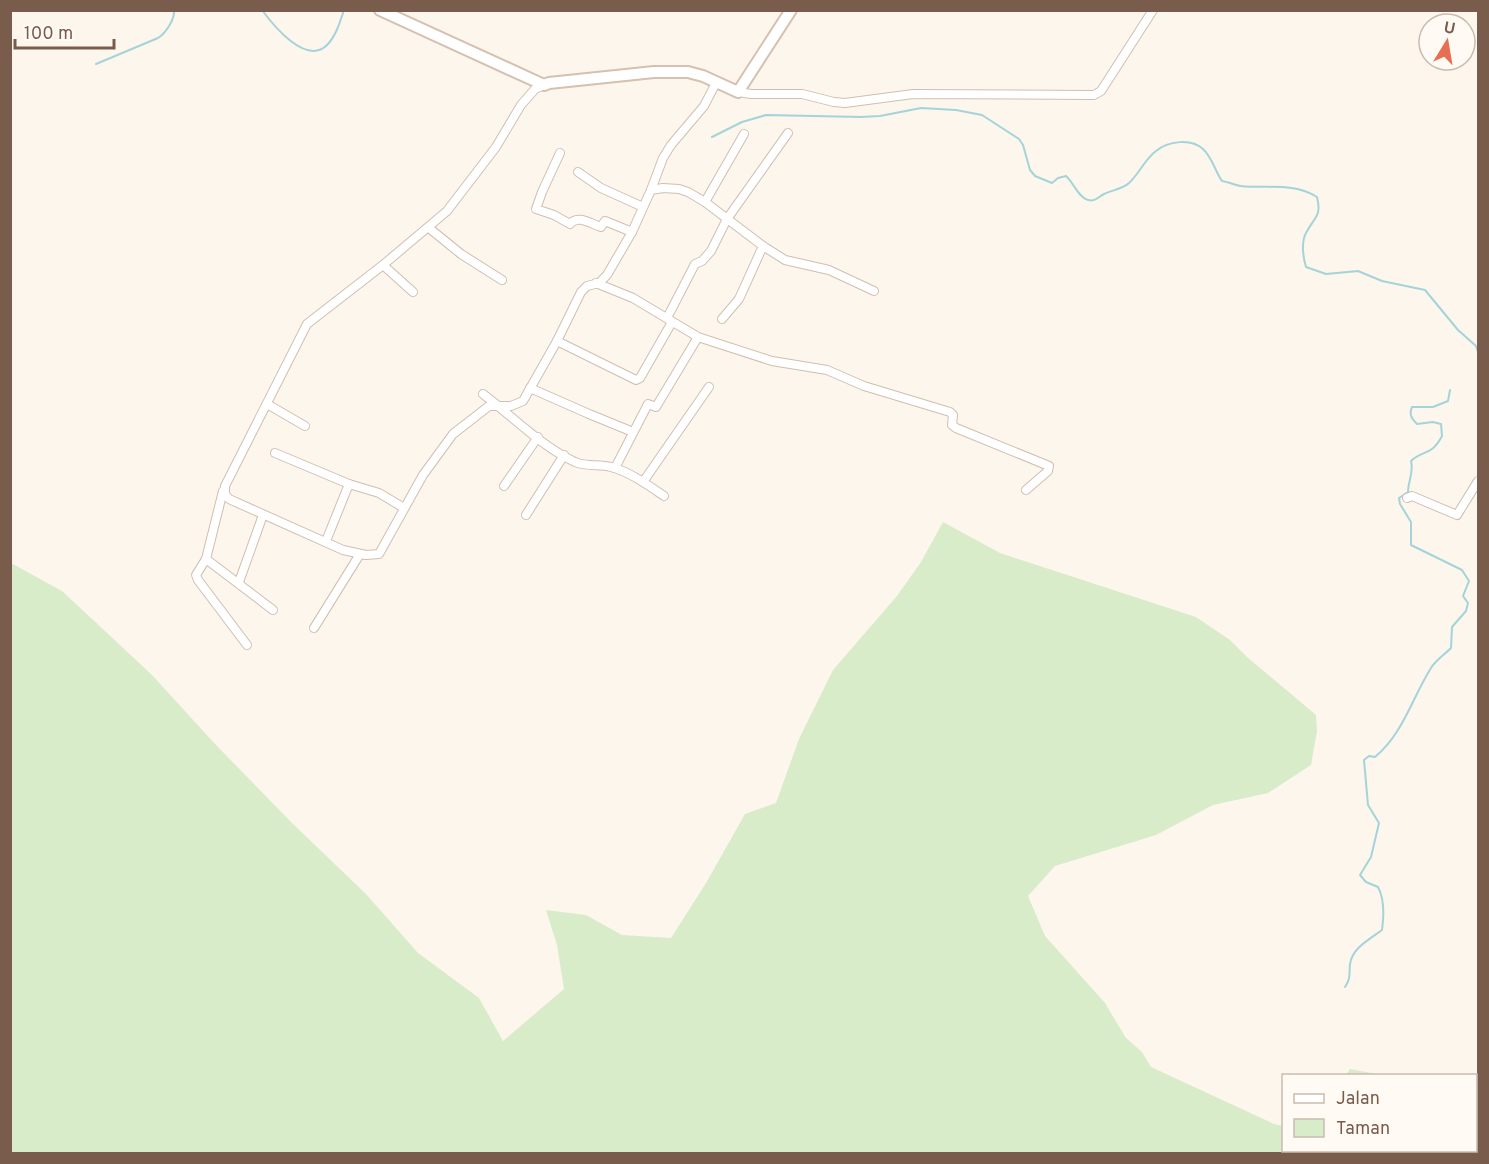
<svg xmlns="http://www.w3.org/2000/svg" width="1489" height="1164" font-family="Overpass,sans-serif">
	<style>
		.green { fill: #d8ecc9 }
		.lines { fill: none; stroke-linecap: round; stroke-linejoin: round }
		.stream { stroke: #a5d3da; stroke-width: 2 }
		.street-casing { stroke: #d1beb0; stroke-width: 10 }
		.secondary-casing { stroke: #d6c0b0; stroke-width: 14 }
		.street { stroke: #fff; stroke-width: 8 }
		.secondary { stroke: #fff; stroke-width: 10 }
	</style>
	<rect width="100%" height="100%" fill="#fdf6ec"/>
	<g class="green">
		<path d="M 943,522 L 1000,553 L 1196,617 L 1230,640 L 1247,657 L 1316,715 L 1317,731 L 1311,765 L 1268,793 L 1213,805 L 1156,835 L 1055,866 L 1028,896 L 1045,936 L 1105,1003 L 1126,1038 L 1142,1052 L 1151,1067 L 1274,1124 L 1283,1126 L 1284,1150 L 1476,1150 L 1476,1112 L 1478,1115 L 1478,1153 L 11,1153 L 11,563 L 62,591 L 152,675 L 216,745 L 291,822 L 366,894 L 418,953 L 479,998 L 503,1041 L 564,989 L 557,945 L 546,910 L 586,915 L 622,935 L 671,938 L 706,883 L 745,814 L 776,803 L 799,739 L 833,670 L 897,596 L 921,562 Z"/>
		<path d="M 1350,1069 L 1382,1075 L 1346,1075 Z"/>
	</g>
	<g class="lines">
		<g class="stream">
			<path d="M 262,10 C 273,25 306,66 327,45 C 336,36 340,22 344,10"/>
			<path d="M 96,64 L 158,38 C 166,33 175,19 174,10"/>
			<path d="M 712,137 L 742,122 L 766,115 L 861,117 L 880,116 L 921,108 L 956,110 L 982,115 L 1019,139 L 1023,145 L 1030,170 L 1035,176 L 1052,183 L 1058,178 L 1066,176 C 1074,183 1078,197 1088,200 C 1095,202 1098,197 1104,194 C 1112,190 1123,189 1129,183 C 1139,174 1145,159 1156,151 C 1168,141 1191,138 1203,149 C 1212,157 1215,171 1222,181 C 1228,182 1235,185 1241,186 C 1267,189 1293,182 1317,197 C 1322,217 1314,217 1306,233 C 1301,242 1303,257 1306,267 L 1326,274 L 1358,271 L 1382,281 L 1425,290 L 1458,330 L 1476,346 L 1478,352"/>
			<path d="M 1345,987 C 1351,979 1349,973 1350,964 C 1352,948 1370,939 1382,930 C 1384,916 1385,900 1378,887 L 1366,882 L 1360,875 L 1371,857 L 1379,823 L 1368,805 L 1364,760 L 1369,756 L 1375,757 C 1403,734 1412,698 1431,668 C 1435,661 1444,655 1451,648 L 1452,627 L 1466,611 L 1468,603 L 1463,596 L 1469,581 L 1462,570 L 1411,545 L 1411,522 L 1400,504 L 1399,498 L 1408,492 C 1408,481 1414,473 1411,461 C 1423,449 1431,457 1442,436 L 1441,424 L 1433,422 L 1417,424 C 1411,418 1409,414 1412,407 L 1433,407 L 1448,401 L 1450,390"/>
		</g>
		<defs>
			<g id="street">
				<path d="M 544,85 L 535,89 L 521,105 L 496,147 L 447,211 L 383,265 L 307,324 L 225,486 L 225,494 L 229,499 L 343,550 L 366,555 L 379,554 L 423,475 L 453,434 L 489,406 L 511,406 L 523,401 L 557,341 L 581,292 L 587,286 L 599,283 L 607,275 L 632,232 L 651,190 L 663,158 L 671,145 L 704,106 L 716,83"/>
				<path d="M 738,92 L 751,94 L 802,94 L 834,102 L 845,103 L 913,94 L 1094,95 L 1101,91 L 1153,10"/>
				<path d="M 560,153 L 542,192 L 536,209 L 554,215 L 570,224 C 578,214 591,224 601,227 L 605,221 L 632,232"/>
				<path d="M 578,172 L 601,188 L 643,207"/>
				<path d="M 651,190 L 663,188 L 679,189 L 688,192 L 705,202 L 763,246 L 785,260 L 829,270 L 874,291"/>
				<path d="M 705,202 L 744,134"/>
				<path d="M 429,228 L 461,254 L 502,280"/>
				<path d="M 383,265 L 413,292"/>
				<path d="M 596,283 L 633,298 L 698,337 L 772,361 L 827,370 L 864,386 L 950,412 L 953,415 L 952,425 L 956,428 L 1049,466 L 1048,471 L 1026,490"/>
				<path d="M 667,318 L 695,264 L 702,261 L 711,251 L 727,219 L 788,133"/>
				<path d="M 722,319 L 739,299 L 763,246"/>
				<path d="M 557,341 L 636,380 L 640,378 L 672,322"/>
				<path d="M 530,388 L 589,414 L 633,432"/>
				<path d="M 483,394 C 512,416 541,446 575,462 C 587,467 599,464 611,467 C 630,472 648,485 664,496"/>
				<path d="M 267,404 L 305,426"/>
				<path d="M 275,453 L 349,484 L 326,541"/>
				<path d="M 615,468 L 648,404 L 656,407 L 698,337"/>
				<path d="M 643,482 L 709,387"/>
				<path d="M 349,484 L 379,493 L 404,508"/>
				<path d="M 504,486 L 538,437"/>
				<path d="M 223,491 L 206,559 L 273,610"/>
				<path d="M 1407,498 L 1412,496 L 1457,515 L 1478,481"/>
				<path d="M 526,515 L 564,455"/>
				<path d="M 206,559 L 196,575 L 198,580 L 247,645"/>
				<path d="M 239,582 L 263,515"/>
				<path d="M 314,628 L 360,554"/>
			</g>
			<path id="secondary" d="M 380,10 L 544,85 L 549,83 L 654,72 L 688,72 L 703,76 L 738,92 L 791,10"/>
		</defs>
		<use href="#street" class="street-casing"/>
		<use href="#secondary" class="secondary-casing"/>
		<use href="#street" class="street"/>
		<use href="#secondary" class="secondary"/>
	</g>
	<rect width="1489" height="1164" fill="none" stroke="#7a5c4d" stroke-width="24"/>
	<rect x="1282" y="1074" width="195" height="78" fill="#fffaf3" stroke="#cabbb1" stroke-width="1.5"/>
	<rect x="1294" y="1094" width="30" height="9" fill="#ffffff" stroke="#cabbb1" stroke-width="1.5"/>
	<text x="1336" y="1104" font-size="18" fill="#7a5c4d">Jalan</text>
	<rect x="1294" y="1119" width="30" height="18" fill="#d8ecc9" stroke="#cabbb1" stroke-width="1.5"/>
	<text x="1336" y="1134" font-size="18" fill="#7a5c4d">Taman</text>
	<g transform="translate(1447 42) rotate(11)"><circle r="28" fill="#fffaf3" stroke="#cabbb1" stroke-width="1.5"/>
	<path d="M0-4.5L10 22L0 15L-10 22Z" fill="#e76f51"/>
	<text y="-9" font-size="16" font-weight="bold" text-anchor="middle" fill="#7a5c4d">U</text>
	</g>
	<path d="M15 39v9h99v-9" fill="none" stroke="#7a5c4d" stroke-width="3"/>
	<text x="24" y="39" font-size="18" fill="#7a5c4d" stroke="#fffaf3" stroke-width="4.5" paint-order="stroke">100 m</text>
</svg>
